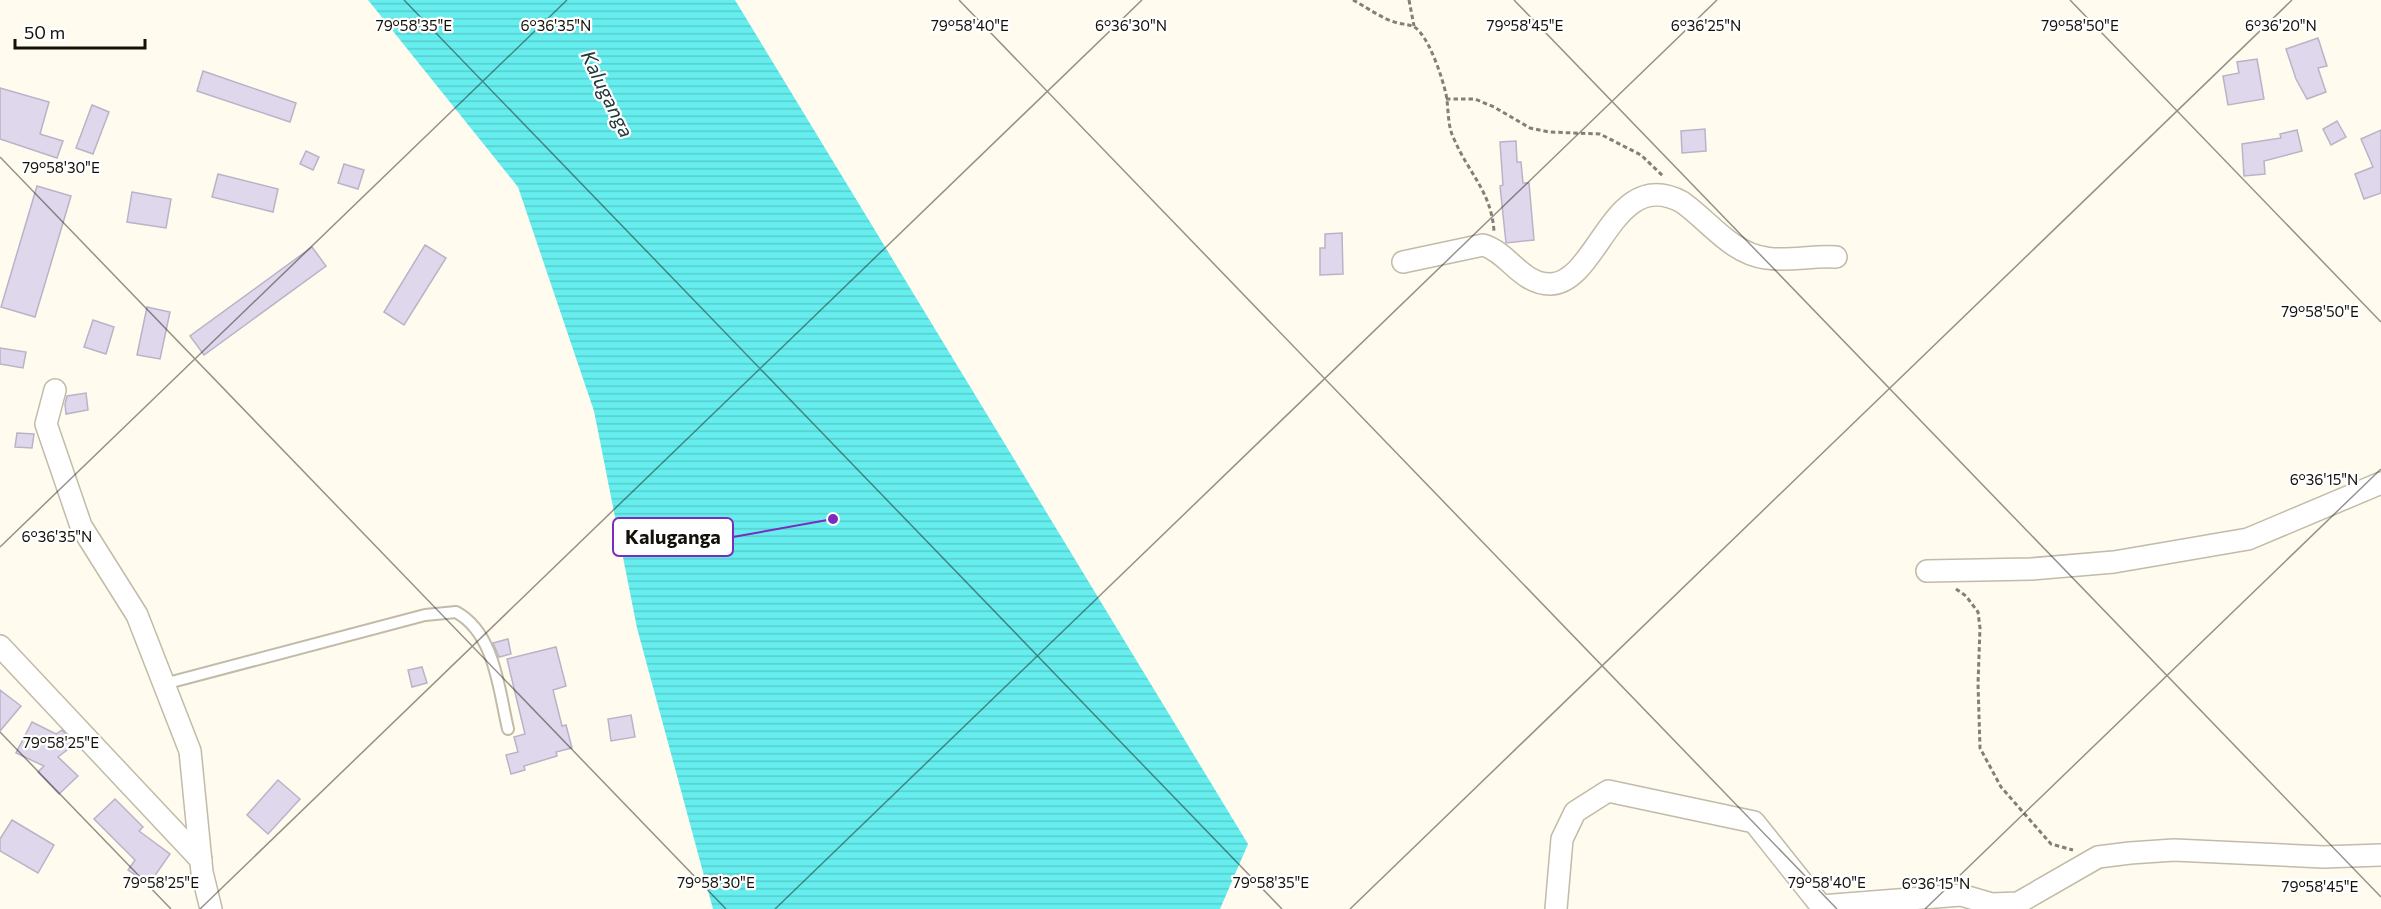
<svg xmlns="http://www.w3.org/2000/svg" width="2381" height="909" font-family="Commissioner,sans-serif">
	<style>
		.water { fill: url(#water-rules) }
		.building { fill: #dfd8ec; stroke: #bab3c7; stroke-width: 1.5 }
		.lines { fill: none; stroke-linecap: round; stroke-linejoin: round }
		.lane-casing { stroke: #c1bba7; stroke-width: 14 }
		.street-casing { stroke: #c1bba7; stroke-width: 24 }
		.path { stroke: #838076; stroke-width: 3; stroke-dasharray: 4.5 3; stroke-linecap: butt }
		.lane { stroke: #fff; stroke-width: 10 }
		.street { stroke: #fff; stroke-width: 21 }
		.ticks { fill: none; stroke: #13110a; stroke-width: 1.5; stroke-opacity: 0.45 }
		.labels { text-anchor: middle; stroke-width: 4.5; stroke-linejoin: round; paint-order: stroke }
		.water-label { font-size: 20px; font-style: italic; fill: #213838; stroke: #fff }
		.ticks-label { font-size: 15px; text-anchor: middle; fill: #13110a; stroke: #fff; stroke-width: 4.5; stroke-linejoin: round; paint-order: stroke }
		.leader { fill: none; stroke: #7b2cbf; stroke-width: 2 }
		.callout-dot { fill: #7b2cbf; stroke: #fff; stroke-width: 2 }
		.callout { fill: #fff; stroke: #7b2cbf; stroke-width: 2 }
		.callout-label { font-size: 20px; text-anchor: middle; font-weight: bold; fill: #13110a }
	</style>
	<defs>
		<pattern id="water-rules" width="6" height="5" patternUnits="userSpaceOnUse" patternTransform="scale(1.5)"><rect width="6" height="5" fill="#66eeef"/><path d="M0 2.5h6" fill="none" stroke="#58cbcc"/></pattern>
	</defs>
	<rect width="100%" height="100%" fill="#fffbee"/>
	<path class="water" d="M 368,0 L 735,0 L 1248,844 L 1220,909 L 713,909 L 637,628 L 594,411 L 518,187 Z"/>
	<g class="building">
		<path d="M 2318,38 L 2327,66 L 2318,68 L 2326,92 L 2307,99 L 2296,79 L 2286,49 Z"/>
		<path d="M 2257,59 L 2264,99 L 2228,105 L 2223,76 L 2239,73 L 2237,62 Z"/>
		<path d="M 203,71 L 296,103 L 290,122 L 197,91 Z"/>
		<path d="M 0,88 L 49,102 L 40,134 L 63,141 L 57,158 L 0,139 Z"/>
		<path d="M 92,105 L 109,112 L 93,154 L 76,148 Z"/>
		<path d="M 2337,121 L 2346,137 L 2331,145 L 2323,129 Z"/>
		<path d="M 1705,129 L 1706,151 L 1682,153 L 1681,131 Z"/>
		<path d="M 2297,130 L 2302,151 L 2264,161 L 2265,174 L 2244,176 L 2242,144 L 2281,138 L 2280,134 Z"/>
		<path d="M 2381,130 L 2381,193 L 2364,199 L 2355,174 L 2373,167 L 2361,139 Z"/>
		<path d="M 1516,141 L 1517,162 L 1521,162 L 1523,183 L 1529,183 L 1534,240 L 1506,243 L 1500,186 L 1503,185 L 1500,142 Z"/>
		<path d="M 306,151 L 319,157 L 313,170 L 300,164 Z"/>
		<path d="M 344,164 L 364,170 L 358,189 L 338,183 Z"/>
		<path d="M 218,174 L 278,189 L 273,212 L 212,197 Z"/>
		<path d="M 37,186 L 71,196 L 35,317 L 1,307 Z"/>
		<path d="M 132,192 L 171,199 L 166,228 L 127,222 Z"/>
		<path d="M 1342,233 L 1343,274 L 1320,275 L 1320,248 L 1325,248 L 1325,234 Z"/>
		<path d="M 425,245 L 446,258 L 404,325 L 384,312 Z"/>
		<path d="M 312,247 L 326,266 L 204,355 L 190,336 Z"/>
		<path d="M 147,307 L 170,312 L 160,359 L 137,355 Z"/>
		<path d="M 93,320 L 114,327 L 106,354 L 84,347 Z"/>
		<path d="M 0,348 L 26,352 L 23,368 L 0,364 Z"/>
		<path d="M 86,393 L 88,410 L 66,414 L 65,404 L 67,396 Z"/>
		<path d="M 17,433 L 34,434 L 32,448 L 15,447 Z"/>
		<path d="M 508,639 L 511,654 L 499,657 L 493,643 Z"/>
		<path d="M 556,647 L 566,686 L 553,690 L 562,726 L 566,725 L 572,748 L 556,752 L 557,756 L 524,766 L 525,770 L 511,774 L 506,755 L 518,752 L 514,737 L 525,734 L 507,659 Z"/>
		<path d="M 422,667 L 427,683 L 412,687 L 408,670 Z"/>
		<path d="M 0,690 L 21,706 L 0,731 Z"/>
		<path d="M 631,715 L 635,737 L 611,741 L 608,719 Z"/>
		<path d="M 32,722 L 56,734 L 62,730 L 75,744 L 58,757 L 78,776 L 59,794 L 38,772 L 44,766 L 16,753 Z"/>
		<path d="M 278,780 L 300,799 L 268,834 L 247,815 Z"/>
		<path d="M 115,799 L 143,827 L 139,831 L 170,854 L 149,884 L 128,870 L 135,860 L 94,819 Z"/>
		<path d="M 12,820 L 54,845 L 38,873 L 0,851 L 0,839 Z"/>
	</g>
	<g class="lines">
		<defs>
			<path id="lane" d="M 164,684 L 425,615 L 456,612 C 495,633 499,691 508,729"/>
			<g id="street">
				<path d="M 1403,262 L 1483,245 C 1508,252 1521,284 1550,284 C 1599,283 1612,165 1682,202 C 1709,221 1732,254 1766,258 C 1789,262 1812,255 1836,257"/>
				<path d="M 55,390 L 46,424 L 81,526 L 137,615 L 190,751 L 202,872 L 211,909"/>
				<path d="M 1927,571 L 2031,569 L 2114,562 L 2248,539 L 2381,483"/>
				<path d="M 0,646 L 201,860"/>
				<path d="M 1556,909 L 1562,839 L 1575,812 L 1608,791 L 1754,822 L 1821,906 L 1961,895 L 1992,904 L 2018,903 L 2098,857 L 2130,853 L 2174,850 L 2323,857 L 2381,855"/>
			</g>
		</defs>
		<use href="#lane" class="lane-casing"/>
		<use href="#street" class="street-casing"/>
		<g class="path">
			<path d="M 1353,0 C 1368,8 1382,19 1398,23 C 1406,25 1413,24 1419,31 C 1431,44 1442,77 1446,94 C 1449,110 1447,125 1454,139 C 1469,174 1491,191 1494,231"/>
			<path d="M 1409,0 L 1414,26"/>
			<path d="M 1446,99 L 1475,99 L 1494,107 L 1530,128 L 1549,132 L 1600,134 L 1641,155 L 1663,176"/>
			<path d="M 1956,589 L 1966,596 L 1978,612 L 1980,628 L 1978,684 L 1980,748 L 2001,787 L 2051,844 L 2073,850"/>
		</g>
		<use href="#lane" class="lane"/>
		<use href="#street" class="street"/>
	</g>
	<path class="ticks" d="M 404,0 L 1282,909M 959,0 L 1837,909M 1514,0 L 2381,897M 2070,0 L 2381,322M 0,157 L 726,909M 0,547 L 567,0M 0,732 L 171,909M 200,909 L 1142,0M 775,909 L 1717,0M 1350,909 L 2292,0M 1925,909 L 2381,469"/>
	<g class="labels">
		<g class="water-label">
			<text transform="translate(607 94) rotate(64)" y="7">Kaluganga</text>
		</g>
	</g>
	<g class="ticks-label">
		<text x="556" y="31">6°36'35"N</text>
		<text x="1131" y="31">6°36'30"N</text>
		<text x="1706" y="31">6°36'25"N</text>
		<text x="2281" y="31">6°36'20"N</text>
		<text x="1525" y="31">79°58'45"E</text>
		<text x="414" y="31">79°58'35"E</text>
		<text x="970" y="31">79°58'40"E</text>
		<text x="2080" y="31">79°58'50"E</text>
		<text x="61" y="173">79°58'30"E</text>
		<text x="2320" y="317">79°58'50"E</text>
		<text x="2324" y="485">6°36'15"N</text>
		<text x="57" y="542">6°36'35"N</text>
		<text x="61" y="748">79°58'25"E</text>
		<text x="161" y="888">79°58'25"E</text>
		<text x="716" y="888">79°58'30"E</text>
		<text x="1271" y="888">79°58'35"E</text>
		<text x="1827" y="888">79°58'40"E</text>
		<text x="1936" y="889">6°36'15"N</text>
		<text x="2320" y="892">79°58'45"E</text>
	</g>
	<path class="leader" d="M833 519L733 537"/>
	<circle class="callout-dot" cx="833" cy="519" r="6"/>
	<rect class="callout" x="613" y="518" width="120" height="38" rx="6"/>
	<g class="callout-label">
		<text x="673" y="544">Kaluganga</text>
	</g>
	<path d="M15 39v9h130v-9" fill="none" stroke="#13110a" stroke-width="3"/>
	<text x="24" y="39" font-size="18" fill="#13110a" stroke="#ffffff" stroke-width="4.5" paint-order="stroke">50 m</text>
</svg>
